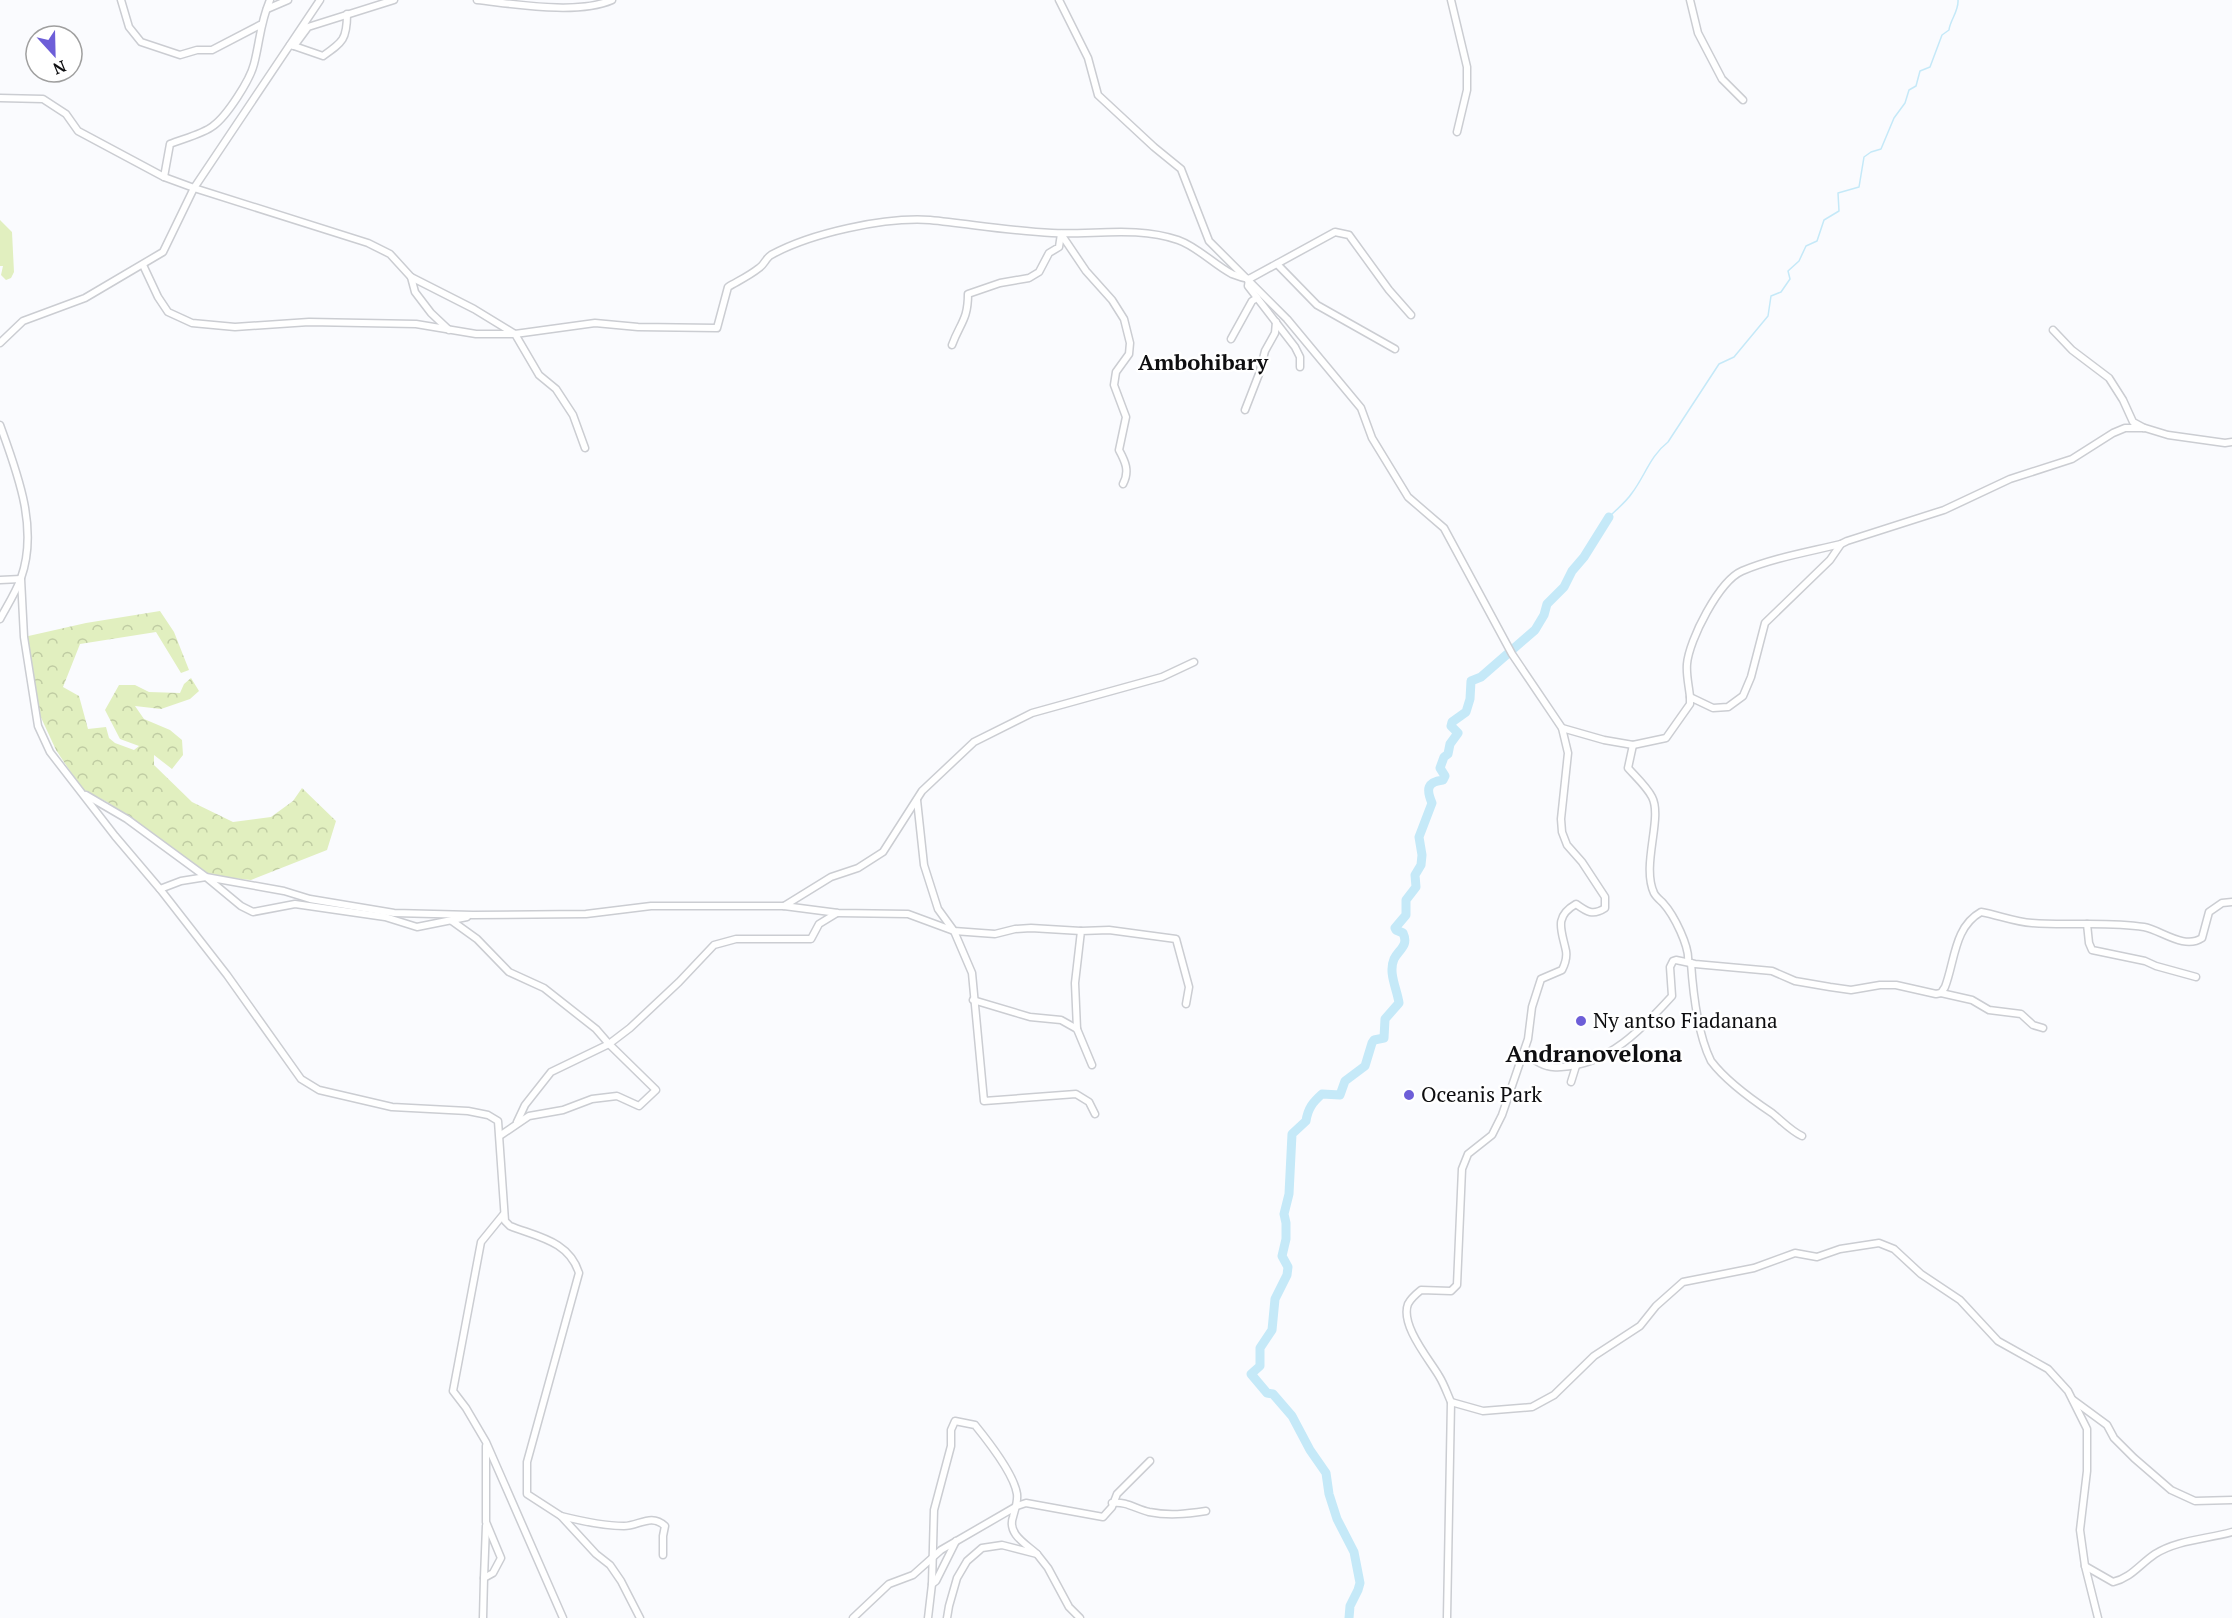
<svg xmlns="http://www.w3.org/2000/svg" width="2232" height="1618" font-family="'PT Serif',serif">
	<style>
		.grass { fill: #e1efbf }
		.forest { fill: url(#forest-crowns) }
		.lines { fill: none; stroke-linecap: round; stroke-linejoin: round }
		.stream { stroke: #c5e9f8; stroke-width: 1.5 }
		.river { stroke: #c5e9f8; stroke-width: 9 }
		.minor-casing { stroke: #cbcdd2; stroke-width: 9 }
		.minor { stroke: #fff; stroke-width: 6 }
		.poi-dot { fill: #6d5ed8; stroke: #fff; stroke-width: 2 }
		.labels { text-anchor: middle; stroke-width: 5; stroke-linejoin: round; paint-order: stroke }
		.poi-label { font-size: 21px; fill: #0e0e10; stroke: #fff; text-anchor: start }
		.neighbourhood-label { font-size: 22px; font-weight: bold; fill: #0e0e10; stroke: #fff }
		.quarter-label { font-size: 24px; font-weight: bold; fill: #0e0e10; stroke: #fff }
	</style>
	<defs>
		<pattern id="forest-crowns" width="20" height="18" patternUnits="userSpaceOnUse" patternTransform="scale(1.5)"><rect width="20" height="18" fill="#e1efbf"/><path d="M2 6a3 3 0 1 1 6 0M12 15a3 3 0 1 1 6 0" fill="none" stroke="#c0cca3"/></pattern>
	</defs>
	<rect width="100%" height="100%" fill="#fafbfe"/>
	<path class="grass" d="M 0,220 L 12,232 L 14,272 L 11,278 L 6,280 L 1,275 L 3,266 L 0,266 Z"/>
	<path class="forest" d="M 160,611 L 174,632 L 189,670 L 181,673 L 156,632 L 80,644 L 63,687 L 79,696 L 88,729 L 106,727 L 109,738 L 115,743 L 134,750 L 139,746 L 120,739 L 105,710 L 119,685 L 135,685 L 149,692 L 180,693 L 184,684 L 191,678 L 199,691 L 190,699 L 161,709 L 135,706 L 144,719 L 170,730 L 182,740 L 183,755 L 172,769 L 154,755 L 154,765 L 192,802 L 233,822 L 271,817 L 293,801 L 302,788 L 336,821 L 327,850 L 251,880 L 204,875 L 109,803 L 82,789 L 56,750 L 38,711 L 24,637 L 86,623 Z"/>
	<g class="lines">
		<path class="stream" d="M 1609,517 C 1617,509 1626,502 1632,493 C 1645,476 1650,456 1668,442 L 1719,364 L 1734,357 L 1768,316 L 1771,296 L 1781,292 L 1790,279 L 1788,271 L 1799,261 L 1806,246 L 1817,241 L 1824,220 L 1839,211 L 1838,193 L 1859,187 L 1864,157 L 1871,152 L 1881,149 L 1894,118 L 1905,103 L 1909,90 L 1916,86 L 1920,71 L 1930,67 L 1942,35 L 1949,30 C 1950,20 1959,11 1958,0"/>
		<path class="river" d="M 1349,1618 L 1350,1606 L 1358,1590 L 1360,1583 L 1354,1552 L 1337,1519 L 1329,1494 L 1326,1473 L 1310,1450 L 1292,1416 L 1273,1394 L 1267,1393 L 1251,1374 L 1260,1366 L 1260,1348 L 1272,1330 L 1275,1299 L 1287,1275 L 1288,1267 L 1282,1256 L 1286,1239 L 1286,1223 L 1284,1214 L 1289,1194 L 1292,1134 L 1306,1121 C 1308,1108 1313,1102 1322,1094 L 1340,1095 L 1345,1081 L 1365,1066 L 1372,1043 L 1374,1040 L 1384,1038 L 1385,1019 L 1399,1003 C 1397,989 1388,973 1394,959 C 1399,949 1409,946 1403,933 L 1396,930 L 1395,928 L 1406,915 L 1406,900 L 1416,887 L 1415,875 L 1421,865 L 1422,855 L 1419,837 L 1432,803 C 1426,789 1427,782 1443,780 L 1445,776 L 1440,768 L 1444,757 L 1448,754 L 1450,744 L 1458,733 L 1451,726 L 1452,722 L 1466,712 L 1470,699 L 1471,681 L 1481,677 L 1535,630 L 1544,615 L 1547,604 L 1564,587 L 1572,571 L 1584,557 L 1609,517"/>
		<defs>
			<g id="minor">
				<path d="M 121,0 L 129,27 L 141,42 L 180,55 L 197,50 L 212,50 L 260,25"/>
				<path d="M 477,0 C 515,4 577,15 612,0"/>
				<path d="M 1059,0 L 1088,58 L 1098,95 L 1154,147 L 1181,169 L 1209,241 L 1287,319 L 1361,408 L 1372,438 L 1408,497 L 1444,528 L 1512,654 L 1562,728 L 1568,753 L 1561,819 L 1562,832 L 1567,845 L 1582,862 L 1605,897 L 1605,908 C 1593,916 1587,912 1576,904 C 1553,917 1562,931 1566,951 C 1567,957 1565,964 1562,970 L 1541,979 L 1532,1007 L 1528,1039 L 1502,1115 L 1492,1135 L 1468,1154 L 1462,1169 L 1457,1285 L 1451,1291 L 1421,1290 C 1416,1294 1411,1298 1408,1304 C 1400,1325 1429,1359 1439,1376 C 1444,1384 1447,1393 1451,1402 L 1447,1618"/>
				<path d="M 1451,0 L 1467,67 L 1467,90 L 1457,132"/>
				<path d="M 1690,0 L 1698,33 L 1722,79 L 1743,100"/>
				<path d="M 267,9 L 288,0"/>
				<path d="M 290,45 L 294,46 L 308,27 L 394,0"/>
				<path d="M 294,46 L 323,56 C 343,42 347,39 347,14"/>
				<path d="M 0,98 L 43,99 L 66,114 L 78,131 L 164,177 L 194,188 L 368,243 L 390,254 L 411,277 L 474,309 L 515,334 L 595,323 L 638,327 L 717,328 L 728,287 C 738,281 749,276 759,268 C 764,265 766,258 771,255 C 811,233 884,217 930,220 C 970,224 1011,231 1052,233 C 1094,235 1137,226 1178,240 C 1198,247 1213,264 1232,274 C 1237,276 1243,278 1249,279 L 1335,232 L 1349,235 L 1389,290 L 1411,315"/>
				<path d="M 164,177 L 170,144 C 182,139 203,134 213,126 C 227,116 250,80 254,64 C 260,41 260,23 270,0"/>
				<path d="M 1061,234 L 1086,271 L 1112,300 L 1124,319 L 1130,343 L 1129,354 L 1116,372 L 1114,385 L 1126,417 L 1119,450 C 1125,461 1130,471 1123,484"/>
				<path d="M 1277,264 L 1317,305 L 1395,349"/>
				<path d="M 143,265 L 158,297 L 168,312 L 192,323 L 235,327 L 309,322 L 416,324 L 476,334 L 515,334 L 539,375 L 556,389 L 573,415 L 585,448"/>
				<path d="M 411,277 L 415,292 L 431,313 L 449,330"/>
				<path d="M 1249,279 L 1248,286 L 1295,347 L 1300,357 L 1300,367"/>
				<path d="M 2053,330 L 2072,350 L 2109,378 L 2123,400 L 2133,422 L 2144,428"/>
				<path d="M 1231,339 L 1252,301 L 1257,298"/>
				<path d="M 0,343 L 23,321 L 85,298 L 163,252 L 194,188 L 320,0"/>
				<path d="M 952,345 C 960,323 968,320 968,294 L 1000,283 L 1029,278 L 1039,272 L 1049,253 L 1059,247 L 1061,234"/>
				<path d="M 1245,410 L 1259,374 L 1265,351 L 1275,333 L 1276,322"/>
				<path d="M 0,425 C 17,472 39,528 21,578 C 16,592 7,606 0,619"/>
				<path d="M 0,580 L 21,579 L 24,637 L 38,726 L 50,752 L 115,836 L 160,889 L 227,975 L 301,1079 L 319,1090 L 392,1107 L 468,1111 L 488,1115 L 498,1121 L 505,1221 L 510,1226 C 538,1237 569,1241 579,1273 L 527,1462 L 527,1494 L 561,1516 L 596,1554 L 610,1565 L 621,1581 L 640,1618"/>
				<path d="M 1690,697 C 1689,686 1686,675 1687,664 C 1689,640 1719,581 1742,571 C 1773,558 1808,552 1841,544"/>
				<path d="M 1562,728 L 1604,740 L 1633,745 L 1666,738 L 1690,704 L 1690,697 L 1713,708 L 1728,707 L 1743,696 L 1751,677 L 1765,623 L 1830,560 L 1841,544 L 1847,541 L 1944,510 L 2010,479 L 2072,459 L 2113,433 L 2125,428 L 2145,428 L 2168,435 L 2225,443 L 2232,442"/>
				<path d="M 1633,745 L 1628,768 C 1636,777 1647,787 1652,797 C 1663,818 1641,865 1654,893 C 1656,897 1660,900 1663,903 C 1674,915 1690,947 1688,962"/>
				<path d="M 86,795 L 127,819 L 206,877 L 284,891 L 310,899 L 394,913 L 473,915 L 586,914 L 651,906 L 784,906 L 838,913 L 908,914 L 954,931 L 981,933 L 995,934 L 1015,929 L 1031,928 L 1081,931"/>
				<path d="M 917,800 L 924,865 L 938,909 L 954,931 L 972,973 L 984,1101 L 1076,1094 L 1089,1102 L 1095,1114"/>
				<path d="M 160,889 L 181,881 L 206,877 L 241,906 L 253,912 L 295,904 L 385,917 L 417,927 L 467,917"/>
				<path d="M 784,906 L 831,877 L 858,868 L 883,852 L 922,791 L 974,742 L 1032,713 L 1162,677 L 1194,662"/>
				<path d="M 452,921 L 477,939 L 509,972 L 544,988 L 596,1029 L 609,1044 L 551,1072 L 525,1105 L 517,1122"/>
				<path d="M 2087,924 L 2089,943 L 2092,950 L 2145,961 L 2156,966 L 2196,977"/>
				<path d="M 1691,963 C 1693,992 1698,1035 1711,1061 C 1726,1081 1751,1099 1772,1113 C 1782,1121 1791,1131 1802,1136"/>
				<path d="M 1941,993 L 1972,1000 L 1989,1010 L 2021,1014 L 2033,1025 L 2043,1028"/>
				<path d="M 973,1000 L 1030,1017 L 1061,1020 L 1077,1029 L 1092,1065"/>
				<path d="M 1077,1029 L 1075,983 L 1081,931 L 1109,930 L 1176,939 L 1189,987 L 1186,1004"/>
				<path d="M 1523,1053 C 1530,1057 1539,1064 1547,1066 C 1553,1068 1556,1067 1561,1067 C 1608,1065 1642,1029 1672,996 L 1670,967 L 1673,961 L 1676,960 L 1695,964 L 1772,971 L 1795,981 L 1830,987 L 1851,990 L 1880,985 L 1896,985 L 1936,994 L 1941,993 L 1945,987 C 1955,961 1954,927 1981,912 C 1998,915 2015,922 2032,923 C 2069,926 2107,921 2144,927 C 2161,930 2184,950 2202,938 L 2209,912 L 2222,903 L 2232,902"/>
				<path d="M 1571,1082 L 1576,1066"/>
				<path d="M 501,1135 L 529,1116 L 563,1110 L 592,1099 L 617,1096 L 639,1106 L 656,1090 L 609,1044 L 630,1028 L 679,982 L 714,945 L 736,939 L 811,939 L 819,924 L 837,913"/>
				<path d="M 503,1215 L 481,1242 L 453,1391 L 466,1408 L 486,1442 L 563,1618"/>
				<path d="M 2073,1400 L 2107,1425 L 2114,1438 L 2134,1458 L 2171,1490 L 2195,1501 L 2232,1500"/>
				<path d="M 1451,1402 L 1483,1411 L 1532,1407 L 1554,1395 L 1594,1356 L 1640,1326 L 1656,1306 L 1683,1282 L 1754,1268 L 1795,1253 L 1817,1257 L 1840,1249 L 1879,1243 L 1894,1249 L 1921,1274 L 1960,1300 L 1998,1341 L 2048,1369 L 2068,1391 L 2087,1429 L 2087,1471 L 2080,1530 L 2085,1566 L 2098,1618"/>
				<path d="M 1112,1503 C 1126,1501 1136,1509 1149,1512 C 1169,1516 1186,1514 1206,1511"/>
				<path d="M 561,1516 C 581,1521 603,1526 624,1526 C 639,1526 651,1513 665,1526 L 663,1536 L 663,1555"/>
				<path d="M 2085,1566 L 2113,1582 C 2131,1578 2140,1564 2155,1554 C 2177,1540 2207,1539 2232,1532"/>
				<path d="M 484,1578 L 486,1526"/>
				<path d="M 932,1584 L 936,1581 L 956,1541"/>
				<path d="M 483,1618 L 484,1578 L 493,1573 L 501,1558 L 486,1522 L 486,1446"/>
				<path d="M 853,1618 L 889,1584 L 913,1575 L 941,1550 L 1017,1506 L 1026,1503 L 1103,1517 L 1112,1507 L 1117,1494 L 1150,1461"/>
				<path d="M 928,1618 L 932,1584 L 934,1510 L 951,1446 L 951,1430 L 955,1421 L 975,1425 C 988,1441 1014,1474 1017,1494 C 1018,1502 1015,1509 1013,1517 C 1007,1534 1026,1544 1037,1554"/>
				<path d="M 947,1618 L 949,1606 L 957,1578 L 967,1561 L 982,1548 L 1002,1545 L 1037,1554 L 1048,1568 L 1069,1607 L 1080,1618"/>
			</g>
		</defs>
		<use href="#minor" class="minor-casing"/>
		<use href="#minor" class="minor"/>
	</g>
	<g class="poi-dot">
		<circle cx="1581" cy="1021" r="6"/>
		<circle cx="1409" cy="1095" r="6"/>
	</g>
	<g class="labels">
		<g class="poi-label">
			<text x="1593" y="1028">Ny antso Fiadanana</text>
			<text x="1421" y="1102">Oceanis Park</text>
		</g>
		<g class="neighbourhood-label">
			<text x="1203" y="370">Ambohibary</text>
		</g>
		<g class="quarter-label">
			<text x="1594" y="1062">Andranovelona</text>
		</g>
	</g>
	<g transform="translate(54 54) rotate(158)"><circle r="28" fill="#ffffff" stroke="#9f9f9f" stroke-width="1.5"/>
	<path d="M0-4.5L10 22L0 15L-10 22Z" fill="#6d5ed8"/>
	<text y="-9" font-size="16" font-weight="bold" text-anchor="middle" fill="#0e0e10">N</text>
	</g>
</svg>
